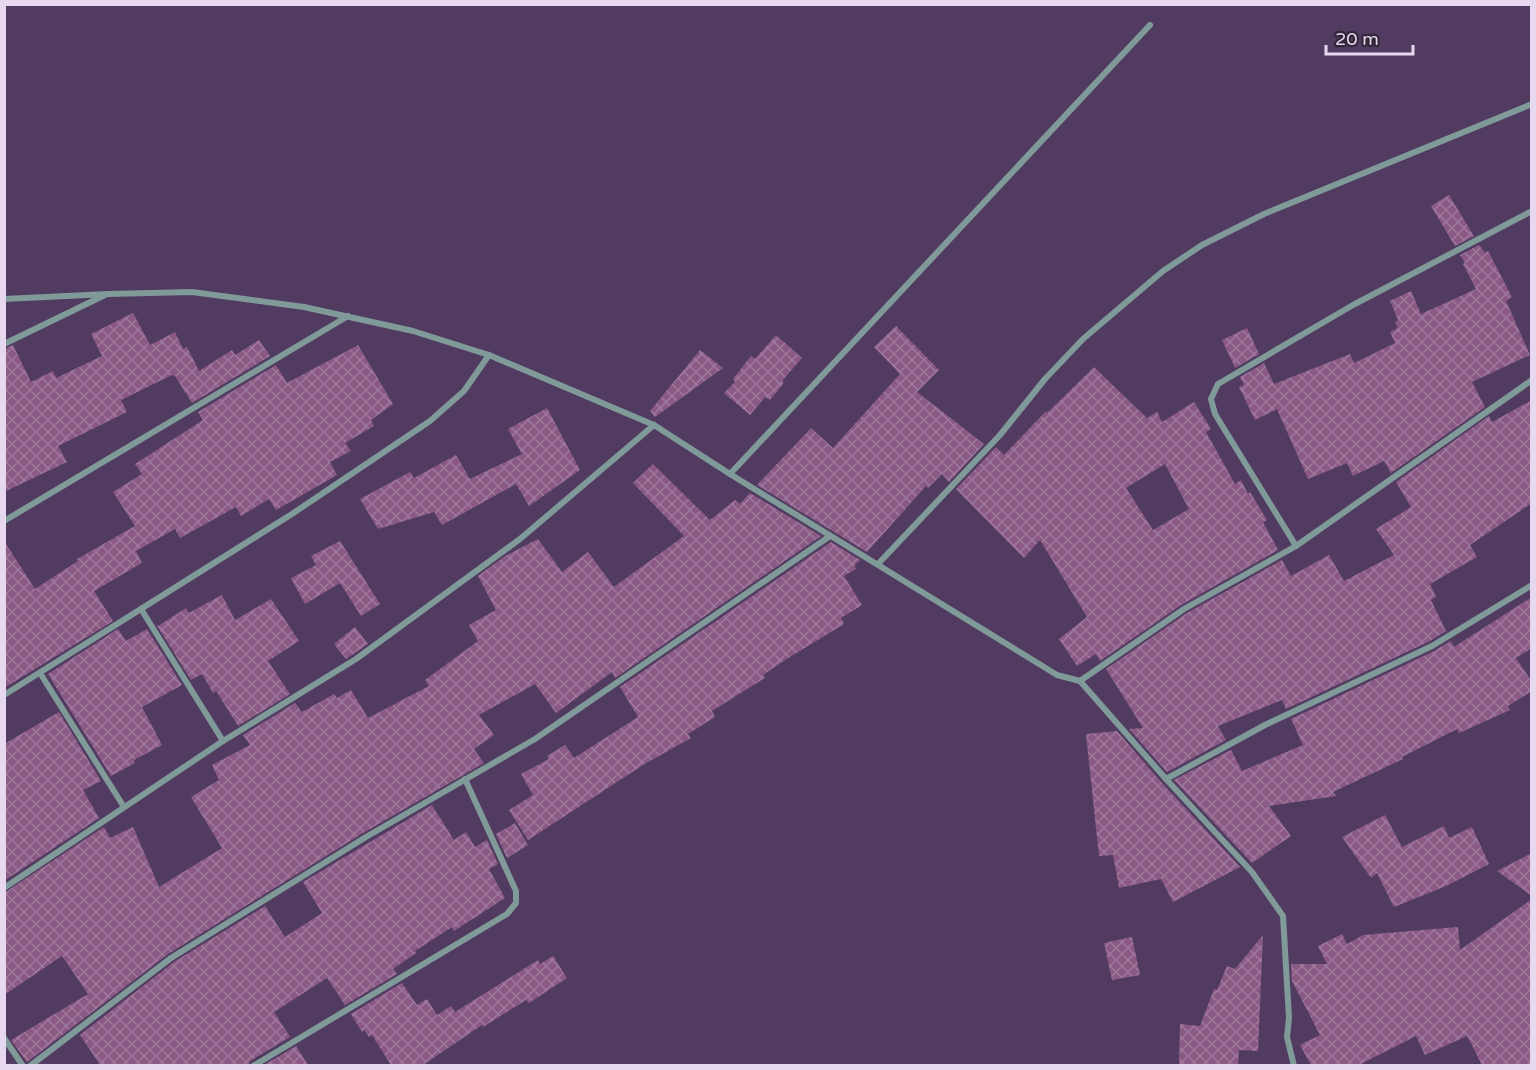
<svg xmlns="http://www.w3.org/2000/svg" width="1536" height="1070" font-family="'Varela Round',sans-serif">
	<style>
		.building { fill: url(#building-cross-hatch); fill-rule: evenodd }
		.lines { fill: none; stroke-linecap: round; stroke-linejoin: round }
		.minor { stroke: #7f9a98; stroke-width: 6 }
	</style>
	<defs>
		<pattern id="building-cross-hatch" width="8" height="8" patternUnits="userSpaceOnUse" patternTransform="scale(1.5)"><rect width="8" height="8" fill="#8a5a84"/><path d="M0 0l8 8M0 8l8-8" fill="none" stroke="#a0799c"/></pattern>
	</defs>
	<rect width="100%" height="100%" fill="#513b60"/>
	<g class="building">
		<path d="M 1449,195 L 1474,236 L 1455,246 L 1431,206 Z"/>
		<path d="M 1479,245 L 1485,253 L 1488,251 L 1512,297 L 1506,301 L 1530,355 L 1472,382 L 1485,407 L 1391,473 L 1384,461 L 1353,476 L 1347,463 L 1308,479 L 1277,409 L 1255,420 L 1239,387 L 1244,385 L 1240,377 L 1264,363 L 1274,384 L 1350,354 L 1354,363 L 1395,343 L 1390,332 L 1398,328 L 1395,322 L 1398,320 L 1390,301 L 1411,291 L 1421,314 L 1476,289 L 1463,264 L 1465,263 L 1460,255 Z"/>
		<path d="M 133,313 L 150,345 L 175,332 L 183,349 L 187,347 L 199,371 L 232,350 L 235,355 L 259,340 L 270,356 L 192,403 L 175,376 L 172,375 L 121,400 L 127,412 L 58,446 L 67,462 L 4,492 L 4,349 L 13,345 L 31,382 L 53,371 L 56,378 L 102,356 L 91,334 Z"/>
		<path d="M 896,326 L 939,370 L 917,392 L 984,444 L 949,482 L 942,474 L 928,488 L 926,486 L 867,552 L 757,485 L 811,428 L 833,448 L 900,374 L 874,347 Z"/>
		<path d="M 1247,328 L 1259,354 L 1235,368 L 1222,340 Z"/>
		<path d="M 776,335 L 802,358 L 782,381 L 784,383 L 770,400 L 765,397 L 750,415 L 724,393 L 735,382 L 733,379 L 751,356 L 755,359 Z"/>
		<path d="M 358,345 L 393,404 L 371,420 L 374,426 L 345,443 L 351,451 L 330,462 L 337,475 L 276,510 L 269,499 L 241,516 L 236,507 L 180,538 L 175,529 L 136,551 L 142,563 L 94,591 L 113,621 L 4,688 L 4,541 L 35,589 L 78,561 L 77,559 L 135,526 L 113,492 L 142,474 L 135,464 L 203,420 L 198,412 L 276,365 L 287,383 Z"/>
		<path d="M 700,350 L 723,368 L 655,417 L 650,411 Z"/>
		<path d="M 1094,367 L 1147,418 L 1157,412 L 1162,422 L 1194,402 L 1211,429 L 1206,432 L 1235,484 L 1241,480 L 1248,494 L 1250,492 L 1267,520 L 1263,522 L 1278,550 L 1181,605 L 1100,661 L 1096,654 L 1077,666 L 1059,639 L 1087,617 L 1040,540 L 1024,558 L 956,489 L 996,447 L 1004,455 L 1046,411 L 1047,413 ZM 1165,464 L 1189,509 L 1153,530 L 1126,488 Z"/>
		<path d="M 1532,400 L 1532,503 L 1470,545 L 1477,557 L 1430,584 L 1436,597 L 1431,600 L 1446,631 L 1430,641 L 1286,709 L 1282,700 L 1218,726 L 1226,740 L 1167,772 L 1129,729 L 1143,728 L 1106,669 L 1187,613 L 1282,560 L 1291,576 L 1329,555 L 1344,581 L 1394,555 L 1376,529 L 1411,507 L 1396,482 L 1489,416 L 1492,422 Z"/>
		<path d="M 547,408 L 580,470 L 529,506 L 516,484 L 442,525 L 434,512 L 378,529 L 360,499 L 410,472 L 414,478 L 456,455 L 470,479 L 522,454 L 508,429 Z"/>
		<path d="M 653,464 L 710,520 L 735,500 L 740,504 L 750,493 L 821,536 L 615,678 L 612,672 L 556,713 L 535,684 L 479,715 L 494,735 L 474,749 L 484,763 L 363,833 L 168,954 L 27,1062 L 11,1040 L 88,994 L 62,956 L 4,995 L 4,893 L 104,827 L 110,838 L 133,827 L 159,887 L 222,848 L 191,797 L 219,780 L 212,765 L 250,745 L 243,735 L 295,703 L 302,712 L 334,694 L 337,698 L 351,690 L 368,718 L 429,686 L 425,680 L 478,641 L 469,625 L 496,610 L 478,576 L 505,556 L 538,539 L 562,572 L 588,552 L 614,587 L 684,536 L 633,483 Z"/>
		<path d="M 340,541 L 380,604 L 361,616 L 340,583 L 305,604 L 291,578 L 316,565 L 311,556 Z"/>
		<path d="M 831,542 L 860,560 L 854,566 L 856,569 L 844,576 L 862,605 L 841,618 L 844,624 L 785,660 L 763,675 L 765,678 L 712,711 L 715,717 L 688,734 L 691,738 L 643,765 L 528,840 L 509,810 L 533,795 L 521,774 L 549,759 L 547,756 L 565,745 L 574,758 L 638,717 L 620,687 Z"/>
		<path d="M 222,595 L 235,620 L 271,599 L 299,641 L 268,661 L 290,694 L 238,726 L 216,691 L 213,693 L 202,674 L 191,680 L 156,624 L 158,626 L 186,608 L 189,613 Z"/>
		<path d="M 1532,597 L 1532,648 L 1516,658 L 1532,682 L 1532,691 L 1508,706 L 1510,710 L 1459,733 L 1457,729 L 1402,757 L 1403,759 L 1333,792 L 1336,796 L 1269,806 L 1291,836 L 1252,863 L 1174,780 L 1231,750 L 1242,771 L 1303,745 L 1291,719 L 1434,651 L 1451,641 L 1454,647 Z"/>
		<path d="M 355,627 L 368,644 L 346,659 L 334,644 Z"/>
		<path d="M 118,629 L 126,641 L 147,629 L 182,685 L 142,707 L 162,745 L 134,760 L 135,763 L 111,776 L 48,674 Z"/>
		<path d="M 59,712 L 101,781 L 83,790 L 99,818 L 4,881 L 4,744 Z"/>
		<path d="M 1117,731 L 1162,783 L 1240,867 L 1173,902 L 1161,879 L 1119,888 L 1113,855 L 1099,856 L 1086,734 Z"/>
		<path d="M 432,805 L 454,840 L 466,832 L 475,847 L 487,840 L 498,864 L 489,869 L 505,898 L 454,931 L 452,927 L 415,951 L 416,953 L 393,969 L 397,974 L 345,1005 L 327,978 L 274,1012 L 290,1037 L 250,1061 L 248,1065 L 100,1065 L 80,1035 L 174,962 L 265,906 L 285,937 L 322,913 L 303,882 Z"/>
		<path d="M 1385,815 L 1402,847 L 1444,826 L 1449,838 L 1472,827 L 1489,864 L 1446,886 L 1394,907 L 1377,873 L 1371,878 L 1342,837 Z"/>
		<path d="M 515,823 L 528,845 L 507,858 L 496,834 Z"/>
		<path d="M 1532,853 L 1532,896 L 1497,871 Z"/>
		<path d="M 1532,899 L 1532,1065 L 1482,1065 L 1467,1036 L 1425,1055 L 1416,1036 L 1359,1065 L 1311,1065 L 1300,1045 L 1320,1035 L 1292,981 L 1291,964 L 1327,964 L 1318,946 L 1342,934 L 1347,944 L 1363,935 L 1458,927 L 1460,950 Z"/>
		<path d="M 1263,935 L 1258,1051 L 1239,1050 L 1238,1065 L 1179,1065 L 1180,1024 L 1200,1026 L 1214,989 L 1217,990 L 1227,966 L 1235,969 Z"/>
		<path d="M 1132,937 L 1140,975 L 1112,980 L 1104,943 Z"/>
		<path d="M 553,956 L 567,978 L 529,1003 L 526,1000 L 483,1027 L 482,1025 L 423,1065 L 391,1065 L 372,1035 L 369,1037 L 364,1030 L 362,1032 L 351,1014 L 402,983 L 417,1005 L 427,999 L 437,1015 L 451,1006 L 455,1012 L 538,960 L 540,964 Z"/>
		<path d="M 296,1046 L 308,1065 L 264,1065 Z"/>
	</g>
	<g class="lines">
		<g class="minor">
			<path d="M 4,299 L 108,294 L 192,292 L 304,307 L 413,331 L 489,355 L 654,425 L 730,474 L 1057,675 L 1080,681 L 1166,779 L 1252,872 L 1283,916 L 1289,1018 L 1287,1037 L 1294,1066"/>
			<path d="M 4,344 L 105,295"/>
			<path d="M 730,474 L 1150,25"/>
			<path d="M 4,521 L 348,316"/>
			<path d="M 1296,546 L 1215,414 L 1211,399 L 1218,384 L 1353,305 L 1532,211"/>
			<path d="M 878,564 L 1000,435 L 1045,379 L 1083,339 L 1163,271 L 1202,245 L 1264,214 L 1532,104"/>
			<path d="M 141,609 L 223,741"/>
			<path d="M 40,673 L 124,807"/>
			<path d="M 1080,681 L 1184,609 L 1296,546 L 1532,380"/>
			<path d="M 4,695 L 292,514 L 430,421 L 464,391 L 489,355"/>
			<path d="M 1166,779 L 1265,725 L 1432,646 L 1532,585"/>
			<path d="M 4,888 L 223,741 L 356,659 L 520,539 L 654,425"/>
			<path d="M 4,1038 L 23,1066"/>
			<path d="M 30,1066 L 171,958 L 366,837 L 535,739 L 830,536"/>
			<path d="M 253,1066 L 507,914 L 516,903 L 516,891 L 465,779"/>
		</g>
	</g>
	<rect width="1536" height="1070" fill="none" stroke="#e6d9ef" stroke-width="12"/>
	<path d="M1326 45v9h87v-9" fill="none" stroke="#e6d9ef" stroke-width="3"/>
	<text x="1335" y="45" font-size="18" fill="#e6d9ef" stroke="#312738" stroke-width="4.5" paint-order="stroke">20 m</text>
</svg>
